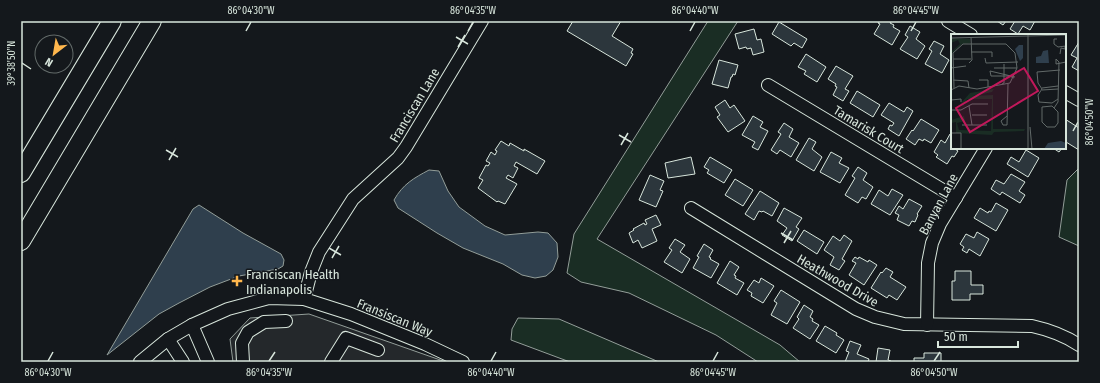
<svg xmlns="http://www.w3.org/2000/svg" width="1100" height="383" font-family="'Fira Sans Condensed',sans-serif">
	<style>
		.green { fill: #1a2d24; stroke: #939e99 }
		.parking { fill: #24282b; stroke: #939e99 }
		.water { fill: #2f3f4d; stroke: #939e99 }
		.building { fill: #2c363c; stroke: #d8e6dc }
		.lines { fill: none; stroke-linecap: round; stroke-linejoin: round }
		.minor-casing { stroke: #d8e6dc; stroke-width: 14 }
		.highway-casing { stroke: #d8e6dc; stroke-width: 20 }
		.minor { stroke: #14181c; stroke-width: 12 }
		.highway { stroke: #14181c; stroke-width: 18 }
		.ticks { fill: none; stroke: #d8e6dc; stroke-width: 1.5 }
		.poi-dot { fill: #ffb74d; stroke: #14181c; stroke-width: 1.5 }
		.labels { text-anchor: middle; stroke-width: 3; stroke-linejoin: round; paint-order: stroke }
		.street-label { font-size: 13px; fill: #d8e6dc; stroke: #14181c }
		.poi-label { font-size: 13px; fill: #d8e6dc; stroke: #14181c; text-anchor: start }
		.inset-road { fill: none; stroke: #626a69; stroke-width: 1 }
		.view { fill: #c2185b; fill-opacity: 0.15; stroke: #c2185b; stroke-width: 2 }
		.inset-edge { fill: none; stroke: #d8e6dc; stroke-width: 2 }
		.neatline { fill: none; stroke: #d8e6dc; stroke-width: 1.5 }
		.ticks-label { font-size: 10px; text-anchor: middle; fill: #d8e6dc }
	</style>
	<rect width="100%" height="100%" fill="#14181c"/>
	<g class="green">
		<path d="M 708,21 L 738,21 L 597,239 L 780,345 L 800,362 L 758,362 L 716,335 L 629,293 L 581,282 L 567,273 L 574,234 Z"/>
		<path d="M 1079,168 L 1079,246 L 1059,237 L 1067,180 Z"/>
		<path d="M 518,318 L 559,319 L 659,362 L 570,362 L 511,340 L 512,329 Z"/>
	</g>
	<path class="parking" d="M 309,314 L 446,362 L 233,362 L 230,339 L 250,318 Z"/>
	<g class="water">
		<path d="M 429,170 L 439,171 L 448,191 L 459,207 L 485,226 L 505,235 L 538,232 L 548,233 L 557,243 L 558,257 L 553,270 L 546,276 L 535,278 L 522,275 L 503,264 L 463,248 L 437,233 L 398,208 L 394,200 C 403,184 414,178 429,170 Z"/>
		<path d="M 199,205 L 243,233 L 281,254 L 284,260 L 283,266 L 278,269 L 239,276 L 210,287 L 179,303 L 159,314 L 107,355 L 193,209 Z"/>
	</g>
	<g class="building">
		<path d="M 573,21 L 621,21 L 612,36 L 633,49 L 631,53 L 633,54 L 626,66 L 567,31 Z"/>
		<path d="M 879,21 L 891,21 L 890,23 L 894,25 L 893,27 L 900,31 L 892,45 L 874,34 L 880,24 L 878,23 Z"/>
		<path d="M 997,21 L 1006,21 L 1003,25 Z"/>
		<path d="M 1015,21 L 1035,21 L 1030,30 L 1023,26 L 1018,34 L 1010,29 Z"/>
		<path d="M 779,22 L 807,39 L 802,48 L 794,43 L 791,46 L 772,34 Z"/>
		<path d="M 910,26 L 920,32 L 916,39 L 925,46 L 917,59 L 900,49 L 908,37 L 905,35 Z"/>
		<path d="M 754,29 L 757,40 L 761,39 L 764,52 L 753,55 L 751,48 L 747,49 L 746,47 L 739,49 L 735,34 Z"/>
		<path d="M 934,41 L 944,46 L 940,54 L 949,60 L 942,73 L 925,64 L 932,51 L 929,49 Z"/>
		<path d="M 1079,42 L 1079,71 L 1072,67 L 1077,58 L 1071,55 Z"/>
		<path d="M 806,54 L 826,67 L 817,82 L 804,74 L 806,71 L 798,67 Z"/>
		<path d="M 719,60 L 738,65 L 735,75 L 733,74 L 732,77 L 731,77 L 728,88 L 712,84 Z"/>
		<path d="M 836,66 L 853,76 L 845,89 L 849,91 L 843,101 L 833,95 L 837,87 L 835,86 L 836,84 L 828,79 Z"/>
		<path d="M 857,91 L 880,105 L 873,117 L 850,103 Z"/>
		<path d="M 725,100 L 730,108 L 734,105 L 745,121 L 728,132 L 717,117 L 720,115 L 715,107 Z"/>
		<path d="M 889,103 L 904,112 L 907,107 L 913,111 L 899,136 L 888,129 L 890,125 L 892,126 L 894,123 L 881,115 Z"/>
		<path d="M 753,116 L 763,122 L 760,127 L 768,131 L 758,150 L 752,147 L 755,142 L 742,135 Z"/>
		<path d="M 921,119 L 939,130 L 931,143 L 924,139 L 923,141 L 919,139 L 915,145 L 906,139 L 912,130 L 913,131 Z"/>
		<path d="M 1065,119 L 1079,128 L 1079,150 L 1066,142 L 1065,143 Z"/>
		<path d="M 784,123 L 793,129 L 789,137 L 799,143 L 791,157 L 780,150 L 777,154 L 771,150 L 781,134 L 778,132 Z"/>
		<path d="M 950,134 L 952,136 L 952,148 L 956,148 L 955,149 L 958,151 L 954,157 L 952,156 L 947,164 L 936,157 L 938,155 L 934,152 L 941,140 L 945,143 Z"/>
		<path d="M 809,138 L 816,142 L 812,149 L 822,157 L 814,171 L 796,160 Z"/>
		<path d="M 501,141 L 509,146 L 510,143 L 524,151 L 524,149 L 545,161 L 537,174 L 516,162 L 514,166 L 518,168 L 513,178 L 508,175 L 506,178 L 517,184 L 505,204 L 498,201 L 497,202 L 478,188 L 483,180 L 479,178 L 486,165 L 488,166 L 490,163 L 486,161 L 491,152 L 495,155 L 497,151 L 495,150 Z"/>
		<path d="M 1053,148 L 1062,148 L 1059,152 Z"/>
		<path d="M 1026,150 L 1039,158 L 1028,177 L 1007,164 L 1011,157 L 1019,162 Z"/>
		<path d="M 831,152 L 842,158 L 839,163 L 849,168 L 840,183 L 820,172 Z"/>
		<path d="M 691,157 L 695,174 L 668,178 L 665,163 Z"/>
		<path d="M 710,157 L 732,170 L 724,183 L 707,173 L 709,170 L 704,167 Z"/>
		<path d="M 858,167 L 867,173 L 863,180 L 873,187 L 866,199 L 862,197 L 858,203 L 845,195 L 855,178 L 852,176 Z"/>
		<path d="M 1011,174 L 1025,182 L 1019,191 L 1025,195 L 1020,203 L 1002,192 L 1000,195 L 991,189 L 996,180 L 1004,184 Z"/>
		<path d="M 650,175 L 664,181 L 660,190 L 663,191 L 656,207 L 639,200 Z"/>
		<path d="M 735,179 L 753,190 L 743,206 L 725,195 Z"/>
		<path d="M 892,189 L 903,195 L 890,215 L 871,204 L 879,190 L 888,196 Z"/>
		<path d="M 760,191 L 779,203 L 772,216 L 763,211 L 762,212 L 759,211 L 754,220 L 745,214 Z"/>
		<path d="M 909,199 L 922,206 L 917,214 L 918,215 L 915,222 L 912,221 L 909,226 L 897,220 L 899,215 L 895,213 L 899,206 L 903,209 Z"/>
		<path d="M 996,203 L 1008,210 L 996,231 L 974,218 L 980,208 L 988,213 L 989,211 L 991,212 Z"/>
		<path d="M 784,208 L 802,218 L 796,227 L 799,229 L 792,241 L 782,235 L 787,228 L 777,221 Z"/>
		<path d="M 656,215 L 661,225 L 652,229 L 657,241 L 642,248 L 638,240 L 633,243 L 629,233 L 634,230 L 633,229 L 644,223 L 645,225 L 647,224 L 645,220 Z"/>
		<path d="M 804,230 L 824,242 L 817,254 L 797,241 Z"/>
		<path d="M 977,232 L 989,239 L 980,256 L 969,249 L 967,253 L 962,250 L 964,247 L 960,244 L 966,234 L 974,238 Z"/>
		<path d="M 844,235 L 852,241 L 842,259 L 845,261 L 839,270 L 830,265 L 834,257 L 824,250 L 833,236 L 840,241 Z"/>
		<path d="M 675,239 L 685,245 L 680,252 L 690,259 L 682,273 L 664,262 L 672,250 L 669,248 Z"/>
		<path d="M 704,244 L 713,250 L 709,257 L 711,258 L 710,259 L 719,264 L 711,278 L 693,268 L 699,257 L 697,256 Z"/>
		<path d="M 855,257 L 858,259 L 859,257 L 868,262 L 869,260 L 877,265 L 864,285 L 849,275 L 856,263 L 852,261 Z"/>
		<path d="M 730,261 L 739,267 L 734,275 L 736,276 L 735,278 L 744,283 L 737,295 L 717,283 Z"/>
		<path d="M 886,268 L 893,272 L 890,277 L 906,287 L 897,300 L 889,295 L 887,298 L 871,288 L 881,272 L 882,273 Z"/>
		<path d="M 955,271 L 971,271 L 971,285 L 983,285 L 983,294 L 970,294 L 970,300 L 952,300 L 952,281 L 955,281 Z"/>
		<path d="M 761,278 L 774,286 L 763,303 L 751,296 L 752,293 L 747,290 L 754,280 L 759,283 Z"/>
		<path d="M 781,290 L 800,302 L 787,324 L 771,315 L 777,303 L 774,301 Z"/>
		<path d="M 804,305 L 813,311 L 810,317 L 813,319 L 812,321 L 819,325 L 810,339 L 793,328 L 799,319 L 797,317 Z"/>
		<path d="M 825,326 L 837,333 L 836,335 L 844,340 L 836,353 L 816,341 Z"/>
		<path d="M 850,341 L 861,345 L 857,354 L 869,359 L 868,362 L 845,362 L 849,352 L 846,351 Z"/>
		<path d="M 878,348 L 890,350 L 888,360 L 891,361 L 891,362 L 876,362 Z"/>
		<path d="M 924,353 L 941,353 L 941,362 L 914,362 L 914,358 L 924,358 Z"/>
	</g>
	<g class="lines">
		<defs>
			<g id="minor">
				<path d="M 948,21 L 971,35"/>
				<path d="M 768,85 L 956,198"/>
				<path d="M 1065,92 L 1079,100"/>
				<path d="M 691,208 L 856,309 L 875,317 L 904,324 L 1032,326 C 1050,330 1064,335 1079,345"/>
				<path d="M 304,299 L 311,272 L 319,252 L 353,199 L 398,158 L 406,147 L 482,21"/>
				<path d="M 192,325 L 208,362"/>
				<path d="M 927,325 L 928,263 L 932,243 L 940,224 L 986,148"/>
				<path d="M 168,339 L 183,362"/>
				<path d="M 140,362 L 168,339 L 192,325 L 228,309 L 269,298 L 304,299 L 351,314 L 425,344 L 463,362"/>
				<path d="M 243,362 L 242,343 L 248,332 L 264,322 L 286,321"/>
				<path d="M 331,362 L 346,338 L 378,350"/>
			</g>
			<g id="highway">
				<path d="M 21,173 L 112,21"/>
				<path d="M 21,241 L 152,21"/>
			</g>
		</defs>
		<use href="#minor" class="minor-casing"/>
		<use href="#highway" class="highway-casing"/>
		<use href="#minor" class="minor"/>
		<use href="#highway" class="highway"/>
	</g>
	<path class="ticks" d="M 246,31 L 251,22M 468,31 L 473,22M 690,31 L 695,22M 911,31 L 916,22M 456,37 L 468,44M 458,47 L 465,35M 22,63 L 31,69M 1073,131 L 1078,122M 619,135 L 631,142M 621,145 L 628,133M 166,150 L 178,157M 169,160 L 176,148M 781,233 L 793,240M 784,243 L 791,231M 329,248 L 341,255M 332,258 L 339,246M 48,361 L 53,352M 269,361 L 275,352M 491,361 L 496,352M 713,361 L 718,352M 934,361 L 940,352"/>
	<path class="poi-dot" d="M235 275h4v4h4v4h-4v4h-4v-4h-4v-4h4z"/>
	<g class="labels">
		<g class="street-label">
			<text transform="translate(414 105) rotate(-59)" y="5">Franciscan Lane</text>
			<text transform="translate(869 129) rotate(31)" y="5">Tamarisk Court</text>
			<text transform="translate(938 204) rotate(-62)" y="5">Banyan Lane</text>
			<text transform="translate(838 280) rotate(30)" y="5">Heathwood Drive</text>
			<text transform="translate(395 317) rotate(22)" y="5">Fransiscan Way</text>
		</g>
		<g class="poi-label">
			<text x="246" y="279">Franciscan Health<tspan x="246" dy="15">Indianapolis</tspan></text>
		</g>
	</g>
	<g transform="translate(951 34)">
		<rect width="115" height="115" fill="#14181c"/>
		<path d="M 0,4 L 19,5 L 19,9 L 11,10 L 1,19 L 0,33 L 0,18 L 9,10 L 7,6 L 0,9 ZM 43,55 L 41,58 L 22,62 L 42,61 L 42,95 L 74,95 L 73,97 L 43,98 L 41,101 L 5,99 L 5,88 L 0,89 L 0,86 L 13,82 L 14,87 L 6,89 L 8,96 L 40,97 L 41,65 L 16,65 L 12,72 L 10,69 L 19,59 Z" fill="#1a2d24"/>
		<path d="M 68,11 L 72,11 L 72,24 L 69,27 L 64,15 ZM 97,16 L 98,29 L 85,29 L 85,23 L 90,22 L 92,17 ZM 110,107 L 115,109 L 115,115 L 93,115 L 97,109 Z" fill="#2f3f4d"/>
		<path class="inset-road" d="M 77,0 L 77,115M 0,4 L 115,1M 106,5 L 103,5 L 103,10 L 107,13 L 115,12M 20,18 L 41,18 L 41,23M 109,20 L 110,14 L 114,15 L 114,12M 34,24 L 35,29 L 67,28M 2,25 L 20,25M 108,28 L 105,25 L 105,30 L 115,28M 18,29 L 21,26 L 20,3M 0,34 L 15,32M 43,34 L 66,34M 39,37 L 40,42 L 58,42 L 63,44M 39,37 L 64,43M 2,46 L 17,47 L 18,54M 28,46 L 37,46 L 37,53M 115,49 L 115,74M 51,50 L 53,49 L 53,30M 91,54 L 107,52M 0,56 L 8,52 L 26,55 L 59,49 L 66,34 L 64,19 L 55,10 L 12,10 L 2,19 L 3,54M 91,56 L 107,55M 107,65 L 101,69 L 88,68 L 87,61 L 91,55 L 87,49 L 86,38 L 109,36M 0,66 L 10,65 L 10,68M 18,72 L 21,91M 101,72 L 107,78 L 107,89 L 104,93 L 96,93 L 91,88 L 91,73 ZM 103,74 L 107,68 L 108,28M 0,76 L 10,76 L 21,70 L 37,70M 21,81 L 36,81M 56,82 L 50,87 L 52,91 L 56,91 L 57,50M 11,91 L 36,91M 79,93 L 81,115M 0,99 L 10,99 L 10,115"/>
		<path class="view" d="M 73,34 L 87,57 L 19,98 L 5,74 Z"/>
		<rect width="115" height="115" class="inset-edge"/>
	</g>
	<rect width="1100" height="383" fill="none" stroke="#14181c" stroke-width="44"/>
	<g transform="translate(54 54) rotate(211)"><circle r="19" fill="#14181c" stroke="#626a69"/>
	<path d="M0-3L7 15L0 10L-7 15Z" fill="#ffb74d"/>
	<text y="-6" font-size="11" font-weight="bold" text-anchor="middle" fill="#d8e6dc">N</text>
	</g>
	<path d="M938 341v6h80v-6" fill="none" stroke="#d8e6dc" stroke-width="2"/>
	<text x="944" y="341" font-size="12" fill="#d8e6dc" stroke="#14181c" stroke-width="3" paint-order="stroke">50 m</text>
	<rect x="22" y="22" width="1056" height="339" class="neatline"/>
	<g class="ticks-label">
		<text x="251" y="14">86°04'30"W</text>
		<text x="473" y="14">86°04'35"W</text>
		<text x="695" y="14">86°04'40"W</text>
		<text x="916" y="14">86°04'45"W</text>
		<text transform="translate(11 63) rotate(-90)" y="4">39°38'50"N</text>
		<text transform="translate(1089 122) rotate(-90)" y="4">86°04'50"W</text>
		<text x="48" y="376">86°04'30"W</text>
		<text x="269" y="376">86°04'35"W</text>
		<text x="491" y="376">86°04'40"W</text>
		<text x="713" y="376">86°04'45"W</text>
		<text x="934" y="376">86°04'50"W</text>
	</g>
</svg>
